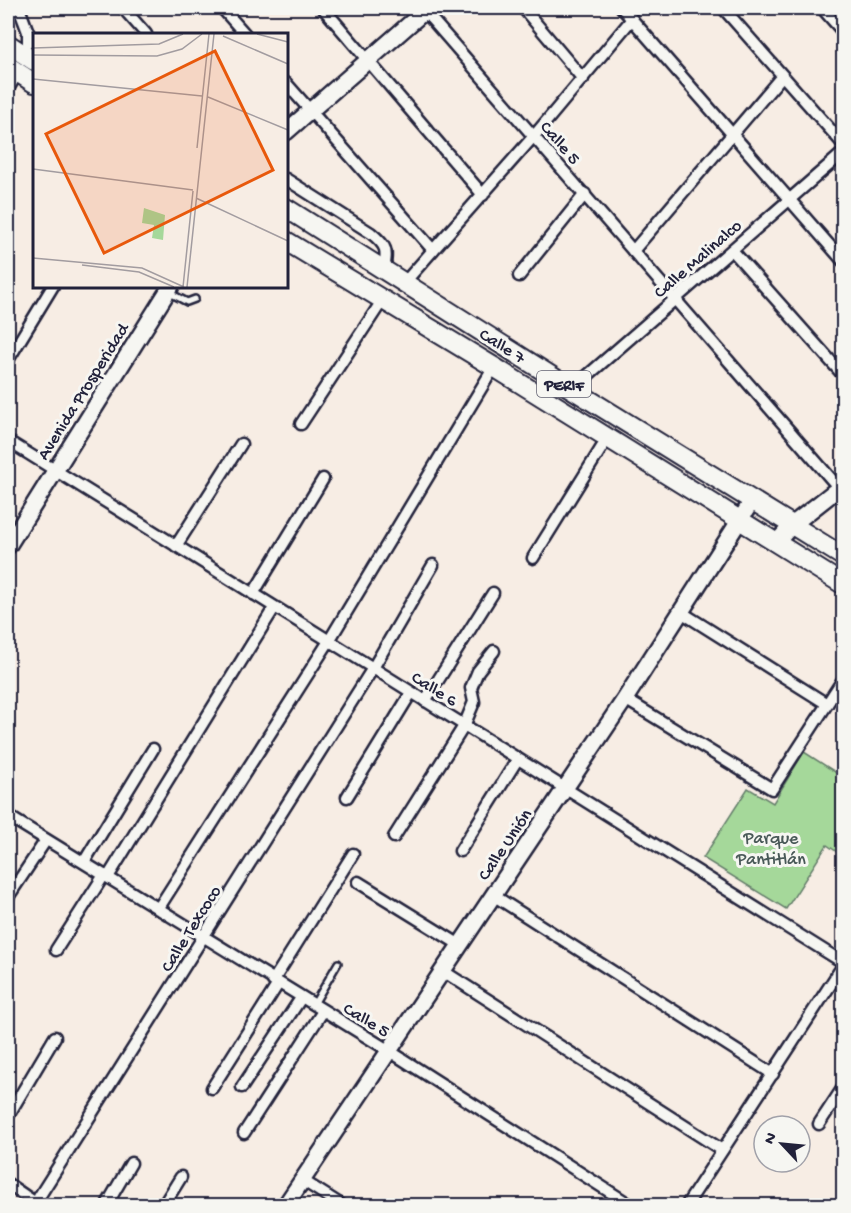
<svg xmlns="http://www.w3.org/2000/svg" width="851" height="1213" font-family="'Gochi Hand',sans-serif">
	<style>
		.green { fill: #a5d89a; stroke: #647d6a; stroke-width: 1.5 }
		.lines { fill: none; stroke-linecap: round; stroke-linejoin: round }
		.lane-casing { stroke: #22223b; stroke-width: 10 }
		.street-casing { stroke: #22223b; stroke-width: 15 }
		.secondary-casing { stroke: #22223b; stroke-width: 20 }
		.primary-casing { stroke: #22223b; stroke-width: 22 }
		.lane { stroke: #f6f6f2; stroke-width: 5 }
		.street { stroke: #f6f6f2; stroke-width: 10 }
		.secondary { stroke: #f6f6f2; stroke-width: 15 }
		.primary { stroke: #f6f6f2; stroke-width: 18 }
		.labels { text-anchor: middle; stroke-width: 6; stroke-linejoin: round; paint-order: stroke }
		.shield { fill: #f6f6f2; stroke: #626272; stroke-width: 1.5 }
		.shield-label { font-size: 16px; font-weight: bold; fill: #22223b }
		.street-label { font-size: 18px; fill: #22223b; stroke: #f6f6f2 }
		.park-label { font-size: 18px; fill: #495958; stroke: #f6f6f2 }
		.inset-road { fill: none; stroke: #a29ca0; stroke-width: 1.5 }
		.view { fill: #e8590c; fill-opacity: 0.15; stroke: #e8590c; stroke-width: 3 }
		.inset-edge { fill: none; stroke: #22223b; stroke-width: 3 }
	</style>
	<rect width="100%" height="100%" fill="#f7ede4"/>
	<filter id="ink" filterUnits="userSpaceOnUse"><feTurbulence type="fractalNoise" baseFrequency=".0167" numOctaves="2"/><feDisplacementMap in="SourceGraphic" scale="12" xChannelSelector="R" yChannelSelector="G"/><feConvolveMatrix kernelMatrix="1 2 1 2 8 2 1 2 1" color-interpolation-filters="sRGB"/></filter>
	<g filter="url(#ink)">
		<path class="green" d="M 804,752 L 843,777 L 843,856 L 827,845 L 786,909 L 703,858 L 748,788 L 773,803 Z"/>
		<g class="lines">
			<defs>
				<g id="lane">
					<path d="M 170,293 L 187,302 L 195,299"/>
					<path d="M 314,1004 L 338,963"/>
				</g>
				<g id="street">
					<path d="M 19,8 L 28,32 L 28,43"/>
					<path d="M 123,8 L 146,34"/>
					<path d="M 222,8 L 245,34"/>
					<path d="M 323,8 L 483,195"/>
					<path d="M 422,8 L 839,488"/>
					<path d="M 523,8 L 583,79"/>
					<path d="M 622,8 L 844,262"/>
					<path d="M 723,8 L 844,145"/>
					<path d="M 822,8 L 844,33"/>
					<path d="M 286,83 L 433,250"/>
					<path d="M 8,89 L 18,72"/>
					<path d="M 286,179 L 371,233 C 388,247 387,250 384,271"/>
					<path d="M 732,250 L 844,376"/>
					<path d="M 633,251 L 782,76"/>
					<path d="M 519,276 L 585,194"/>
					<path d="M 404,283 L 534,136 L 632,19"/>
					<path d="M 8,360 L 53,286"/>
					<path d="M 572,389 L 844,152"/>
					<path d="M 301,424 L 382,301"/>
					<path d="M 8,441 L 373,668 L 844,963"/>
					<path d="M 176,546 L 241,444"/>
					<path d="M 533,558 L 607,439"/>
					<path d="M 253,594 L 323,479"/>
					<path d="M 681,612 L 827,704"/>
					<path d="M 625,699 L 772,789 L 844,678"/>
					<path d="M 425,701 L 493,593"/>
					<path d="M 347,797 L 411,693"/>
					<path d="M 8,816 L 388,1050 L 632,1206"/>
					<path d="M 394,837 L 464,726 L 474,702 L 471,688 L 478,671 L 494,651"/>
					<path d="M 460,851 L 517,760"/>
					<path d="M 84,862 L 153,749"/>
					<path d="M 108,877 L 274,608"/>
					<path d="M 358,882 L 460,945"/>
					<path d="M 493,895 L 773,1074"/>
					<path d="M 8,897 L 46,840"/>
					<path d="M 158,909 L 329,641 L 494,367"/>
					<path d="M 56,950 L 104,875"/>
					<path d="M 443,971 L 722,1150"/>
					<path d="M 273,981 L 353,854"/>
					<path d="M 242,1087 L 301,998"/>
					<path d="M 212,1088 L 278,984"/>
					<path d="M 8,1116 L 55,1037"/>
					<path d="M 819,1124 L 844,1086"/>
					<path d="M 244,1133 L 323,1011"/>
					<path d="M 302,1180 L 343,1206"/>
					<path d="M 8,1184 L 40,1206"/>
					<path d="M 35,1206 L 39,1197 L 373,668 L 433,565"/>
					<path d="M 106,1206 L 131,1163"/>
					<path d="M 163,1206 L 181,1177"/>
					<path d="M 686,1206 L 844,964"/>
				</g>
				<g id="secondary">
					<path d="M 286,132 L 428,8"/>
					<path d="M 776,543 L 792,525 L 844,484"/>
					<path d="M 8,546 L 171,286"/>
					<path d="M 285,1206 L 625,699 L 752,501"/>
				</g>
				<g id="primary">
					<path d="M 8,44 L 34,61"/>
					<path d="M 8,66 L 34,83"/>
					<path d="M 286,208 L 572,389 L 844,557"/>
					<path d="M 286,241 L 494,367 L 844,585"/>
				</g>
			</defs>
			<use href="#lane" class="lane-casing"/>
			<use href="#street" class="street-casing"/>
			<use href="#secondary" class="secondary-casing"/>
			<use href="#primary" class="primary-casing"/>
			<use href="#lane" class="lane"/>
			<use href="#street" class="street"/>
			<use href="#secondary" class="secondary"/>
			<use href="#primary" class="primary"/>
		</g>
	</g>
	<g class="labels">
		<rect class="shield" x="537" y="371" width="54" height="26" rx="4.5"/>
		<g class="shield-label">
			<text x="564" y="390">PERIF</text>
		</g>
		<g class="street-label">
			<text transform="translate(561 142) rotate(49)" y="6">Calle 5</text>
			<text transform="translate(697 258) rotate(-41)" y="6">Calle Malinalco</text>
			<text transform="translate(503 345) rotate(32)" y="6">Calle 7</text>
			<text transform="translate(82 391) rotate(-58)" y="6">Avenida Prosperidad</text>
			<text transform="translate(435 688) rotate(32)" y="6">Calle 6</text>
			<text transform="translate(504 844) rotate(-56)" y="6">Calle Unión</text>
			<text transform="translate(190 928) rotate(-58)" y="6">Calle Texcoco</text>
			<text transform="translate(367 1019) rotate(31)" y="6">Calle 5</text>
		</g>
		<g class="park-label">
			<text x="771" y="843">Parque<tspan x="771" dy="21">Pantitlán</tspan></text>
		</g>
	</g>
	<g transform="translate(33 33)">
		<rect width="255" height="255" fill="#f7ede4"/>
		<path d="M 111,175 L 132,182 L 130,207 L 119,205 L 121,192 L 109,190 Z" fill="#a5d89a"/>
		<path class="inset-road" d="M 224,1 L 255,9M 190,3 L 255,31M 0,15 L 126,11 L 150,1M 0,22 L 124,23 L 149,16 L 169,1M 0,46 L 169,63M 175,64 L 255,97M 164,115 L 176,1M 0,136 L 160,157M 163,165 L 255,208M 0,225 L 109,235 L 151,254M 49,232 L 106,239 L 141,254M 150,254 L 160,158M 154,254 L 181,1"/>
		<path class="view" d="M 182,18 L 240,137 L 71,220 L 13,101 Z"/>
		<rect width="255" height="255" class="inset-edge"/>
	</g>
	<rect width="851" height="1213" fill="none" stroke="#f6f6f2" stroke-width="30"/>
	<rect x="15" y="15" width="821" height="1183" fill="none" stroke="#22223b" stroke-width="2" filter="url(#ink)"/>
	<g transform="translate(782 1144) rotate(296)"><circle r="28" fill="#f6f6f2" stroke="#a1a1a9" stroke-width="1.5"/>
	<path d="M0-4.5L10 22L0 15L-10 22Z" fill="#22223b"/>
	<text y="-9" font-size="16" font-weight="bold" text-anchor="middle" fill="#22223b">N</text>
	</g>
</svg>
